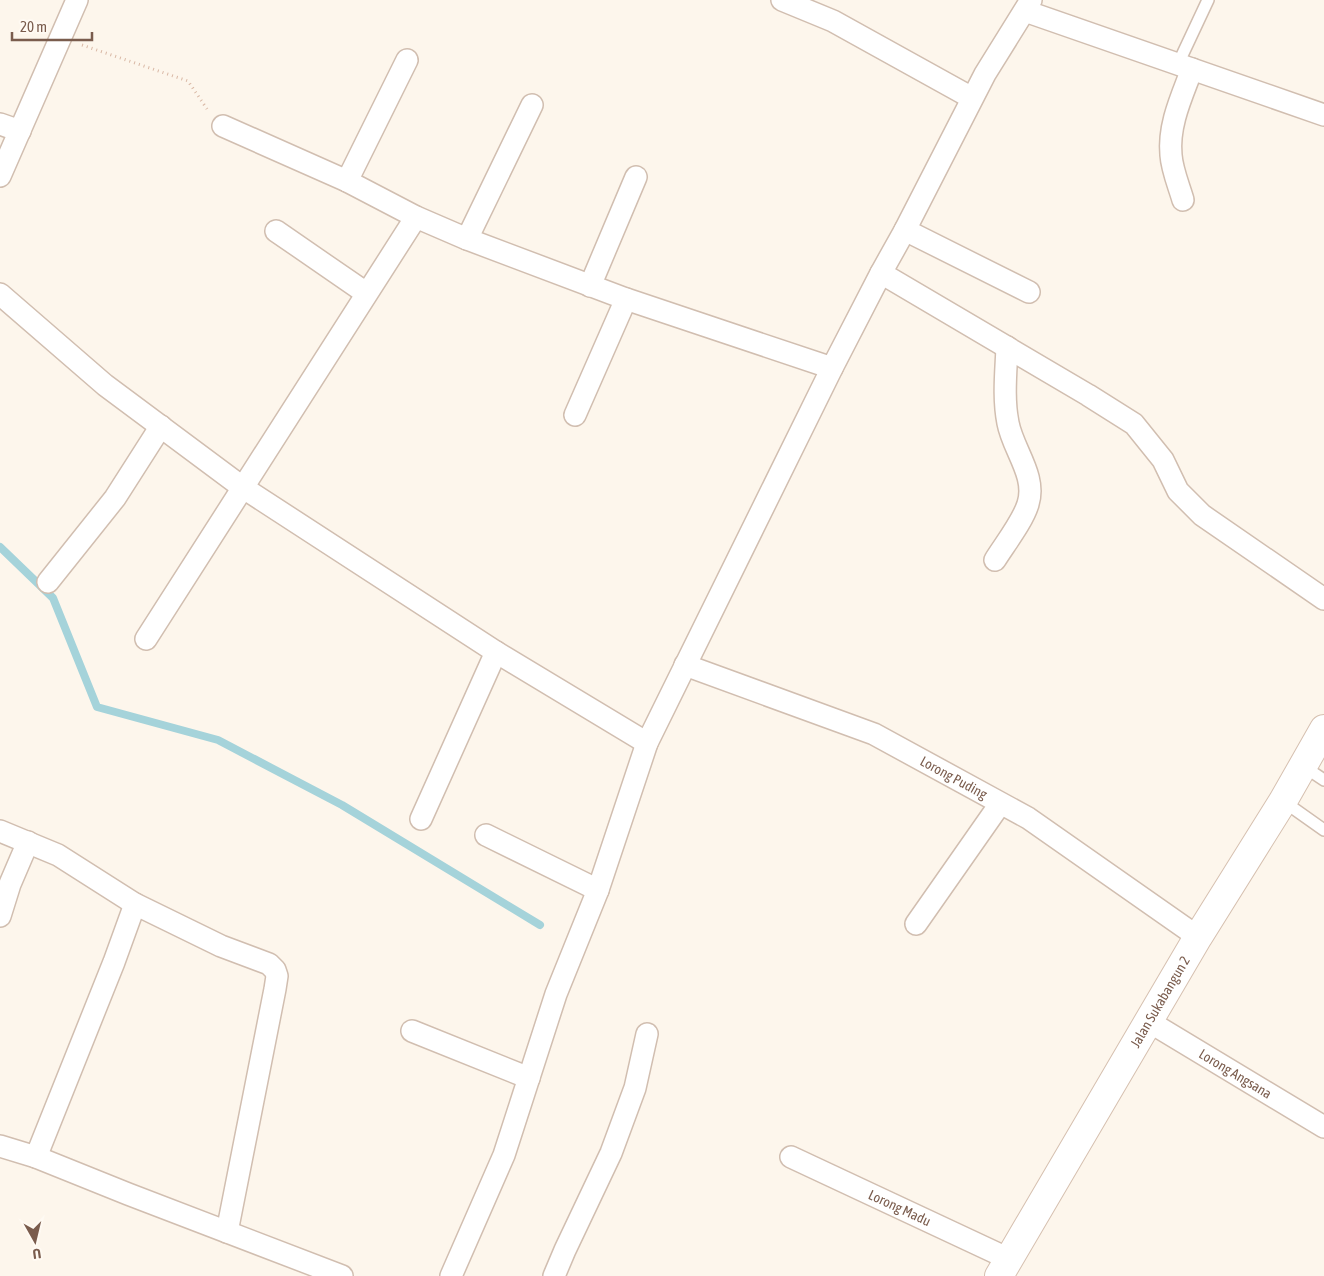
<svg xmlns="http://www.w3.org/2000/svg" width="1324" height="1276" font-family="'Asap Condensed',sans-serif">
	<style>
		.lines { fill: none; stroke-linecap: round; stroke-linejoin: round }
		.stream { stroke: #a5d3da; stroke-width: 8 }
		.lane-casing { stroke: #d1beb0; stroke-width: 14 }
		.street-casing { stroke: #d1beb0; stroke-width: 24 }
		.secondary-casing { stroke: #d6c0b0; stroke-width: 30 }
		.path { stroke: #d9b8a5; stroke-width: 3; stroke-dasharray: 1 4; stroke-linecap: butt }
		.lane { stroke: #fff; stroke-width: 11 }
		.street { stroke: #fff; stroke-width: 21 }
		.secondary { stroke: #fff; stroke-width: 28 }
		.labels { text-anchor: middle; stroke-width: 4.5; stroke-linejoin: round; paint-order: stroke }
		.street-label { font-size: 14px; fill: #7a5c4d; stroke: #fffaf3 }
	</style>
	<rect width="100%" height="100%" fill="#fdf6ec"/>
	<g class="lines">
		<path class="stream" d="M 0,547 L 53,598 L 97,707 L 218,740 L 342,805 L 540,925"/>
		<defs>
			<g id="lane">
				<path d="M 1178,64 L 1208,0"/>
				<path d="M 1303,766 L 1324,780"/>
				<path d="M 1283,801 L 1324,830"/>
			</g>
			<g id="street">
				<path d="M 782,0 L 833,21 L 972,98"/>
				<path d="M 1025,11 L 1324,115"/>
				<path d="M 0,124 L 20,131"/>
				<path d="M 223,126 L 347,181 L 416,217 L 467,239 L 626,299 L 832,368"/>
				<path d="M 0,176 L 77,0"/>
				<path d="M 347,181 L 407,60"/>
				<path d="M 1183,200 C 1179,186 1172,170 1171,155 C 1168,125 1182,96 1192,69"/>
				<path d="M 905,230 L 1029,292"/>
				<path d="M 276,231 L 366,293"/>
				<path d="M 467,239 L 532,105"/>
				<path d="M 881,273 L 1088,395 L 1134,424 L 1163,460 L 1178,491 L 1202,515 L 1324,599"/>
				<path d="M 590,286 L 636,177"/>
				<path d="M 0,294 L 105,385 L 242,487 L 496,652 L 647,743"/>
				<path d="M 575,415 L 626,299"/>
				<path d="M 995,560 C 1005,544 1023,521 1028,504 C 1037,476 1013,450 1008,423 C 1003,398 1006,372 1007,347"/>
				<path d="M 48,582 L 115,498 L 161,426"/>
				<path d="M 146,639 L 416,217"/>
				<path id="s1" d="M 685,665 L 874,734 L 1028,818 L 1198,937"/>
				<path d="M 421,819 L 496,652"/>
				<path d="M 0,831 L 58,855 L 135,904 L 221,946 L 269,964 L 275,970 L 277,976 L 275,989 L 227,1232"/>
				<path d="M 486,835 L 598,890"/>
				<path d="M 0,916 L 10,884 L 28,842"/>
				<path d="M 916,924 L 1000,804"/>
				<path id="s2" d="M 1148,1021 L 1324,1127"/>
				<path d="M 412,1031 L 529,1078"/>
				<path d="M 0,1146 L 36,1157 L 128,1194 L 342,1276"/>
				<path d="M 36,1157 L 114,962 L 135,904"/>
				<path id="s3" d="M 791,1157 L 1009,1259"/>
				<path d="M 451,1276 L 504,1155 L 556,994 L 598,890 L 647,743 L 832,368 L 881,273 L 905,230 L 985,74 L 1031,0"/>
				<path d="M 554,1276 L 565,1250 L 611,1153 L 635,1088 L 647,1034"/>
			</g>
			<g id="secondary">
				<path id="s4" d="M 999,1276 L 1198,937 L 1283,801 L 1324,729"/>
			</g>
		</defs>
		<use href="#lane" class="lane-casing"/>
		<use href="#street" class="street-casing"/>
		<use href="#secondary" class="secondary-casing"/>
		<path class="path" d="M 82,45 L 188,81 L 207,109"/>
		<use href="#lane" class="lane"/>
		<use href="#street" class="street"/>
		<use href="#secondary" class="secondary"/>
	</g>
	<g class="labels">
		<g class="street-label">
			<text dy="5" stroke="none"><textPath href="#s1" startOffset="292">Lorong Puding</textPath></text>
			<text dy="5" stroke="none"><textPath href="#s4" startOffset="318">Jalan Sukabangun 2</textPath></text>
			<text dy="5" stroke="none"><textPath href="#s2" startOffset="102">Lorong Angsana</textPath></text>
			<text dy="5" stroke="none"><textPath href="#s3" startOffset="120">Lorong Madu</textPath></text>
		</g>
	</g>
	<g transform="translate(35 1241) rotate(172)" stroke="#fffaf3" stroke-width="4" paint-order="stroke">
	<path d="M0-4L9 19L0 12L-9 19Z" fill="#7a5c4d"/>
	<text y="-8" font-size="14" font-weight="bold" text-anchor="middle" fill="#7a5c4d">U</text>
	</g>
	<path d="M12 32v8h80v-8" fill="none" stroke="#7a5c4d" stroke-width="2.5"/>
	<text x="20" y="32" font-size="15" fill="#7a5c4d" stroke="#fffaf3" stroke-width="4" paint-order="stroke">20 m</text>
</svg>
